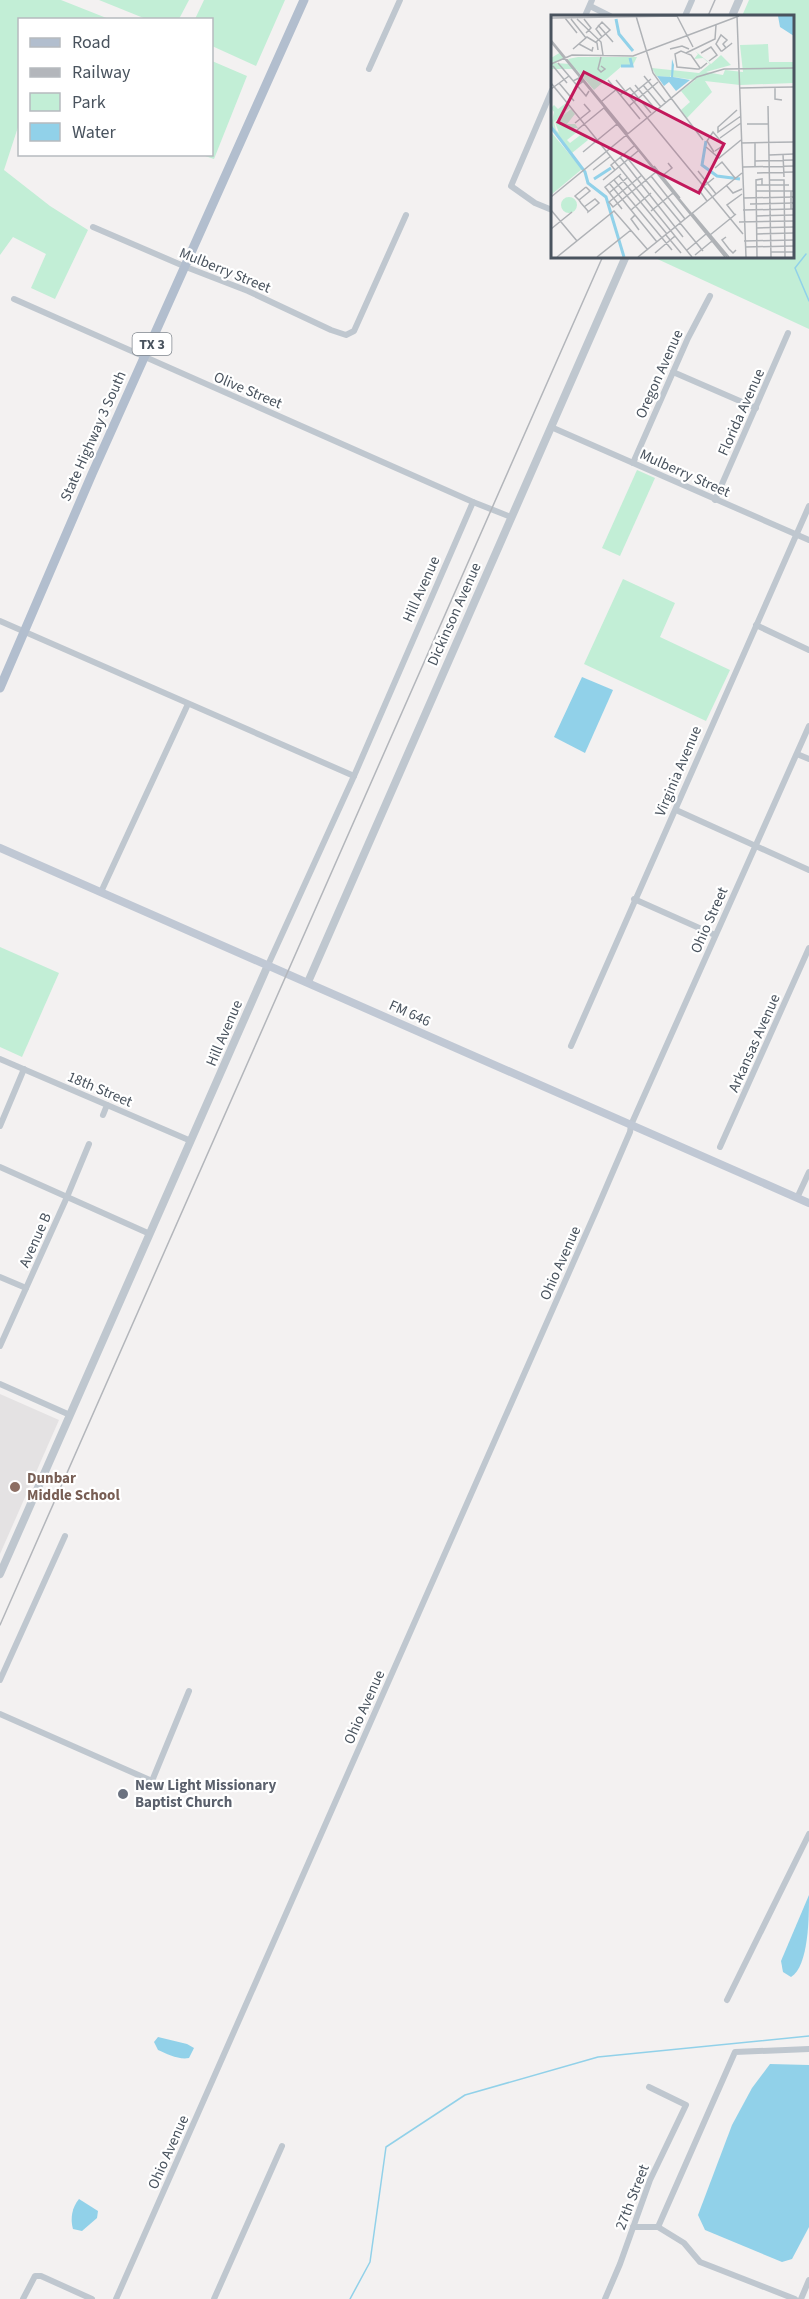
<svg xmlns="http://www.w3.org/2000/svg" width="809" height="2299" font-family="'Source Sans 3',sans-serif">
	<style>
		.education { fill: #e4e2e3 }
		.green { fill: #c2eed6 }
		.water { fill: #91d1e9 }
		.lines { fill: none; stroke-linecap: round; stroke-linejoin: round }
		.stream { stroke: #91d1e9; stroke-width: 1.5 }
		.minor { stroke: #bfc7cf; stroke-width: 6 }
		.tertiary { stroke: #bfc7cf; stroke-width: 8 }
		.secondary { stroke: #c0c8d4; stroke-width: 8 }
		.primary { stroke: #b2bece; stroke-width: 9 }
		.rail { stroke: #b3b6bb; stroke-width: 1.5 }
		.education-dot { fill: #8d6e63; stroke: #fff; stroke-width: 2 }
		.worship-dot { fill: #6b7280; stroke: #fff; stroke-width: 2 }
		.labels { text-anchor: middle; stroke-width: 4.5; stroke-linejoin: round; paint-order: stroke }
		.shield { fill: #fff; stroke: #80878e; stroke-width: 1.5 }
		.shield-label { font-size: 14px; font-weight: bold; fill: #49535e }
		.street-label { font-size: 15px; fill: #49535e; stroke: #fff }
		.education-label { font-size: 15px; font-weight: bold; fill: #785e54; stroke: #fff; text-anchor: start }
		.worship-label { font-size: 15px; font-weight: bold; fill: #5b616d; stroke: #fff; text-anchor: start }
		.inset-river { fill: none; stroke: #91d1e9; stroke-width: 3 }
		.inset-road { fill: none; stroke: #afb2b6; stroke-width: 1.5 }
		.view { fill: #c2185b; fill-opacity: 0.15; stroke: #c2185b; stroke-width: 3 }
		.inset-edge { fill: none; stroke: #49535e; stroke-width: 3 }
	</style>
	<rect width="100%" height="100%" fill="#f3f1f1"/>
	<path class="education" d="M 0,1394 L 59,1420 L 0,1554 Z"/>
	<g class="green">
		<path d="M 0,0 L 61,0 L 109,19 L 20,20 L 19,124 L 4,170 L 50,206 L 88,230 L 55,299 L 31,288 L 46,254 L 13,237 L 0,255 Z"/>
		<path d="M 99,0 L 189,0 L 179,19 L 146,19 Z"/>
		<path d="M 204,0 L 285,0 L 256,66 L 212,46 L 212,20 L 195,19 Z"/>
		<path d="M 749,0 L 809,0 L 809,329 L 653,257 L 792,256 L 792,16 L 742,16 Z"/>
		<path d="M 212,61 L 247,76 L 214,159 L 202,155 L 212,154 Z"/>
		<path d="M 637,470 L 655,478 L 620,556 L 602,548 Z"/>
		<path d="M 623,579 L 675,603 L 660,637 L 730,670 L 706,721 L 584,664 Z"/>
		<path d="M 0,947 L 59,973 L 22,1057 L 0,1047 Z"/>
	</g>
	<g class="water">
		<path d="M 582,677 L 613,690 L 585,753 L 554,737 Z"/>
		<path d="M 809,1895 C 809,1916 809,1966 791,1977 L 783,1972 L 781,1961 Z"/>
		<path d="M 158,2037 L 187,2044 L 194,2048 L 189,2058 C 179,2060 167,2054 158,2050 L 154,2042 Z"/>
		<path d="M 770,2064 L 809,2065 L 809,2227 L 792,2259 L 782,2262 L 705,2230 L 698,2215 L 732,2125 L 752,2088 Z"/>
		<path d="M 79,2199 L 98,2211 L 97,2218 L 82,2231 L 73,2229 C 70,2219 72,2207 79,2199 Z"/>
	</g>
	<g class="lines">
		<g class="stream">
			<path d="M 806,254 L 795,268 L 809,301"/>
			<path d="M 350,2299 L 370,2262 L 386,2147 L 465,2095 L 598,2057 L 809,2036"/>
		</g>
		<g class="minor">
			<path d="M 590,6 L 610,16"/>
			<path d="M 585,16 L 592,0"/>
			<path d="M 685,16 L 692,0"/>
			<path d="M 369,69 L 400,0"/>
			<path d="M 552,90 L 511,186 L 535,203 L 552,210"/>
			<path d="M 93,227 L 186,267 L 248,291 L 331,330 L 346,335 L 354,331 L 406,215"/>
			<path d="M 14,299 L 473,502 L 511,517"/>
			<path d="M 673,372 L 756,408"/>
			<path d="M 551,427 L 809,540"/>
			<path d="M 633,463 L 688,338 L 710,296"/>
			<path d="M 715,500 L 788,333"/>
			<path d="M 0,621 L 354,776"/>
			<path d="M 756,625 L 809,650"/>
			<path d="M 797,754 L 809,759"/>
			<path d="M 676,810 L 809,870"/>
			<path d="M 101,892 L 188,704"/>
			<path d="M 634,899 L 715,935"/>
			<path d="M 268,965 L 354,776 L 473,502"/>
			<path d="M 571,1046 L 809,506"/>
			<path d="M 0,1059 L 191,1141"/>
			<path d="M 103,1115 L 107,1105"/>
			<path d="M 0,1126 L 24,1069"/>
			<path d="M 720,1147 L 809,948"/>
			<path d="M 0,1167 L 150,1234"/>
			<path d="M 797,1198 L 809,1172"/>
			<path d="M 0,1277 L 26,1288"/>
			<path d="M 0,1346 L 67,1197 L 89,1144"/>
			<path d="M 0,1384 L 70,1415"/>
			<path d="M 0,1680 L 65,1536"/>
			<path d="M 0,1714 L 152,1781 L 189,1691"/>
			<path d="M 727,2000 L 809,1834"/>
			<path d="M 633,2227 L 658,2227 L 684,2243 L 700,2262 L 795,2299"/>
			<path d="M 658,2227 L 735,2052 L 809,2049"/>
			<path d="M 23,2299 L 35,2276 L 41,2276 L 92,2299"/>
			<path d="M 116,2299 L 596,1211 L 630,1132 L 631,1125 L 809,726"/>
			<path d="M 214,2299 L 282,2146"/>
			<path d="M 605,2299 L 620,2264 L 650,2180 L 686,2105 L 649,2087"/>
			<path d="M 801,2299 L 809,2280"/>
		</g>
		<g class="tertiary">
			<path d="M 732,16 L 739,0"/>
			<path d="M 308,982 L 626,256"/>
			<path d="M 0,1574 L 268,965"/>
		</g>
		<path class="secondary" d="M 0,848 L 809,1203"/>
		<path class="primary" d="M 0,688 L 92,474 L 304,0"/>
		<g class="rail">
			<path d="M 708,16 L 715,0"/>
			<path d="M 0,1625 L 603,256"/>
		</g>
	</g>
	<circle class="education-dot" cx="15" cy="1487" r="6"/>
	<circle class="worship-dot" cx="123" cy="1794" r="6"/>
	<g class="labels">
		<rect class="shield" x="132.5" y="333" width="39" height="22" rx="4.5"/>
		<g class="shield-label">
			<text x="152" y="349">TX 3</text>
		</g>
		<g class="street-label">
			<text transform="translate(225 270) rotate(22)" y="5">Mulberry Street</text>
			<text transform="translate(659 374) rotate(-66)" y="5">Oregon Avenue</text>
			<text transform="translate(248 390) rotate(23)" y="5">Olive Street</text>
			<text transform="translate(741 412) rotate(-66)" y="5">Florida Avenue</text>
			<text transform="translate(93 436) rotate(-66)" y="5">State Highway 3 South</text>
			<text transform="translate(685 473) rotate(24)" y="5">Mulberry Street</text>
			<text transform="translate(421 589) rotate(-66)" y="5">Hill Avenue</text>
			<text transform="translate(454 614) rotate(-66)" y="5">Dickinson Avenue</text>
			<text transform="translate(678 771) rotate(-67)" y="5">Virginia Avenue</text>
			<text transform="translate(709 920) rotate(-66)" y="5">Ohio Street</text>
			<text transform="translate(410 1013) rotate(24)" y="5">FM 646</text>
			<text transform="translate(224 1033) rotate(-67)" y="5">Hill Avenue</text>
			<text transform="translate(754 1043) rotate(-66)" y="5">Arkansas Avenue</text>
			<text transform="translate(100 1089) rotate(23)" y="5">18th Street</text>
			<text transform="translate(35 1240) rotate(-66)" y="5">Avenue B</text>
			<text transform="translate(560 1263) rotate(-66)" y="5">Ohio Avenue</text>
			<text transform="translate(364 1707) rotate(-66)" y="5">Ohio Avenue</text>
			<text transform="translate(168 2152) rotate(-66)" y="5">Ohio Avenue</text>
			<text transform="translate(632 2197) rotate(-69)" y="5">27th Street</text>
		</g>
		<g class="education-label">
			<text x="27" y="1483">Dunbar<tspan x="27" dy="17">Middle School</tspan></text>
		</g>
		<g class="worship-label">
			<text x="135" y="1790">New Light Missionary<tspan x="135" dy="17">Baptist Church</tspan></text>
		</g>
	</g>
	<g transform="translate(551 15)">
		<rect width="243" height="243" fill="#f3f1f1"/>
		<path d="M 217,29 L 218,47 L 243,47 L 243,68 L 189,70 L 154,66 L 161,77 L 136,103 L 130,95 L 139,87 L 130,76 L 144,65 L 122,62 L 122,57 L 119,62 L 105,61 L 101,53 L 148,58 L 159,49 L 152,43 L 143,44 L 147,39 L 144,36 L 160,49 L 170,40 L 180,50 L 155,57 L 172,60 L 174,55 L 192,57 L 189,30 ZM 10,37 L 14,43 L 3,48 L 20,49 L 17,44 L 27,42 L 86,42 L 81,52 L 71,51 L 43,75 L 25,54 L 0,54 L 0,43 ZM 15,88 L 19,93 L 15,96 L 12,93 L 15,97 L 3,107 L 5,115 L 8,118 L 4,107 L 20,94 L 24,99 L 16,109 L 24,109 L 27,113 L 22,113 L 26,117 L 16,125 L 19,128 L 32,118 L 37,125 L 21,138 L 0,110 L 3,97 L 0,93 L 3,90 L 7,94 ZM 0,117 L 31,154 L 0,180 ZM10 190a8 8 0 1 1 16 0a8 8 0 1 1-16 0Z" fill="#c2eed6"/>
		<path d="M 227,1 L 243,1 L 243,21 L 229,12 ZM 121,44 L 123,50 L 122,62 L 139,65 L 125,76 L 118,67 L 113,71 L 106,61 L 120,62 Z" fill="#91d1e9"/>
		<path class="inset-river" d="M 65,4 L 68,19 L 82,36M 70,51 L 81,51 L 79,43M 0,112 L 34,157 L 37,168 L 55,182 L 73,242M 155,126 L 151,150 L 166,161 L 189,164M 43,164 L 60,153"/>
		<path class="inset-road" d="M 85,1 L 102,58 L 120,83M 126,1 L 142,32M 186,1 L 195,242M 0,3 L 126,1M 14,3 L 26,18M 20,4 L 35,23M 26,4 L 50,27 L 52,40M 33,4 L 40,13 L 35,18M 47,10 L 62,27M 0,25 L 77,119M 0,27 L 176,242M 45,27 L 59,15 L 51,7 L 45,14 L 51,22M 28,29 L 41,36 L 42,32M 175,33 L 172,29 L 176,25 L 170,20 L 165,29 L 170,36 L 171,36 L 180,29 L 181,28M 22,34 L 36,22 L 46,28 L 47,35M 119,34 L 131,31 L 138,34M 135,38 L 164,24 L 165,10M 150,38 L 160,32 L 166,40 L 158,46M 50,42 L 47,54 L 50,57 L 54,54 L 50,51M 7,48 L 35,81 L 38,76M 0,49 L 21,40 L 82,41 L 188,1M 2,51 L 16,68M 149,53 L 140,40 L 130,36 L 124,39 L 126,52 L 146,54 L 148,54 L 149,53 L 150,53 L 156,48M 93,61 L 115,88M 57,65 L 89,104M 65,65 L 192,219M 22,66 L 28,63 L 31,67 L 26,71M 0,68 L 141,242M 8,68 L 23,86M 84,70 L 105,95M 92,70 L 110,92M 224,72 L 224,84 L 231,85M 189,73 L 242,72M 0,74 L 18,61M 69,80 L 79,73 L 100,98M 78,82 L 100,64M 120,83 L 152,125M 51,86 L 66,74M 78,91 L 107,67M 217,91 L 220,242M 53,93 L 174,242M 186,95 L 167,112 L 167,117 L 190,101M 24,108 L 39,96 L 33,89M 196,109 L 218,109M 26,115 L 54,92M 169,123 L 190,108M 190,128 L 243,127M 204,128 L 204,152M 155,132 L 168,143 L 190,125M 32,137 L 66,109M 163,137 L 156,126 L 162,117 L 173,130 L 164,136M 73,139 L 130,208M 232,139 L 233,162M 218,140 L 243,139M 69,142 L 132,222M 204,146 L 243,145M 103,151 L 129,183M 192,152 L 243,151M 164,153 L 171,147 L 184,163M 42,155 L 60,141M 64,155 L 60,150 L 83,131M 147,156 L 165,179M 206,158 L 243,157M 70,159 L 54,172 L 71,194M 91,160 L 58,187 L 62,192 L 105,157M 68,161 L 116,219M 100,161 L 134,204M 111,161 L 121,153 L 117,148M 52,165 L 87,136M 63,165 L 121,235M 219,165 L 233,165 L 234,242M 58,168 L 106,227M 175,170 L 182,178 L 191,174M 205,170 L 238,170M 205,176 L 243,176M 240,176 L 240,194M 58,178 L 77,162M 0,182 L 146,62 L 173,54 L 243,53M 193,183 L 243,182M 28,185 L 39,176 L 35,172M 156,186 L 148,175 L 163,163M 199,189 L 243,188M 33,192 L 44,184 L 48,188 L 37,197 L 37,196 L 30,188 L 28,185 L 24,181 L 35,172M 0,195 L 26,226M 80,195 L 100,178M 192,195 L 243,194M 100,196 L 122,178M 141,198 L 178,242M 84,200 L 80,204 L 88,215M 184,200 L 176,190 L 191,179M 205,201 L 243,200M 188,207 L 243,206M 129,208 L 152,236M 205,213 L 243,212M 0,214 L 21,197M 206,219 L 243,218M 115,220 L 130,238M 159,220 L 185,199M 175,222 L 171,225 L 178,234 L 182,238 L 185,235M 193,226 L 243,225M 194,232 L 243,231M 136,235 L 155,219M 220,237 L 243,237M 104,238 L 124,221M 144,240 L 161,226M 6,242 L 63,196 L 97,235M 46,242 L 80,215M 87,242 L 191,158M 206,242 L 205,165 L 211,164 L 211,170"/>
		<path class="view" d="M 33,57 L 173,129 L 148,178 L 7,107 Z"/>
		<rect width="243" height="243" class="inset-edge"/>
	</g>
	<rect x="18" y="18" width="195" height="138" fill="#ffffff" stroke="#b6babf" stroke-width="1.5"/>
	<rect x="30" y="38" width="30" height="9" fill="#b2bece" stroke="#b6babf" stroke-width="1.5"/>
	<text x="72" y="48" font-size="18" fill="#49535e">Road</text>
	<rect x="30" y="68" width="30" height="9" fill="#b3b6bb" stroke="#b6babf" stroke-width="1.5"/>
	<text x="72" y="78" font-size="18" fill="#49535e">Railway</text>
	<rect x="30" y="93" width="30" height="18" fill="#c2eed6" stroke="#b6babf" stroke-width="1.5"/>
	<text x="72" y="108" font-size="18" fill="#49535e">Park</text>
	<rect x="30" y="123" width="30" height="18" fill="#91d1e9" stroke="#b6babf" stroke-width="1.5"/>
	<text x="72" y="138" font-size="18" fill="#49535e">Water</text>
</svg>
